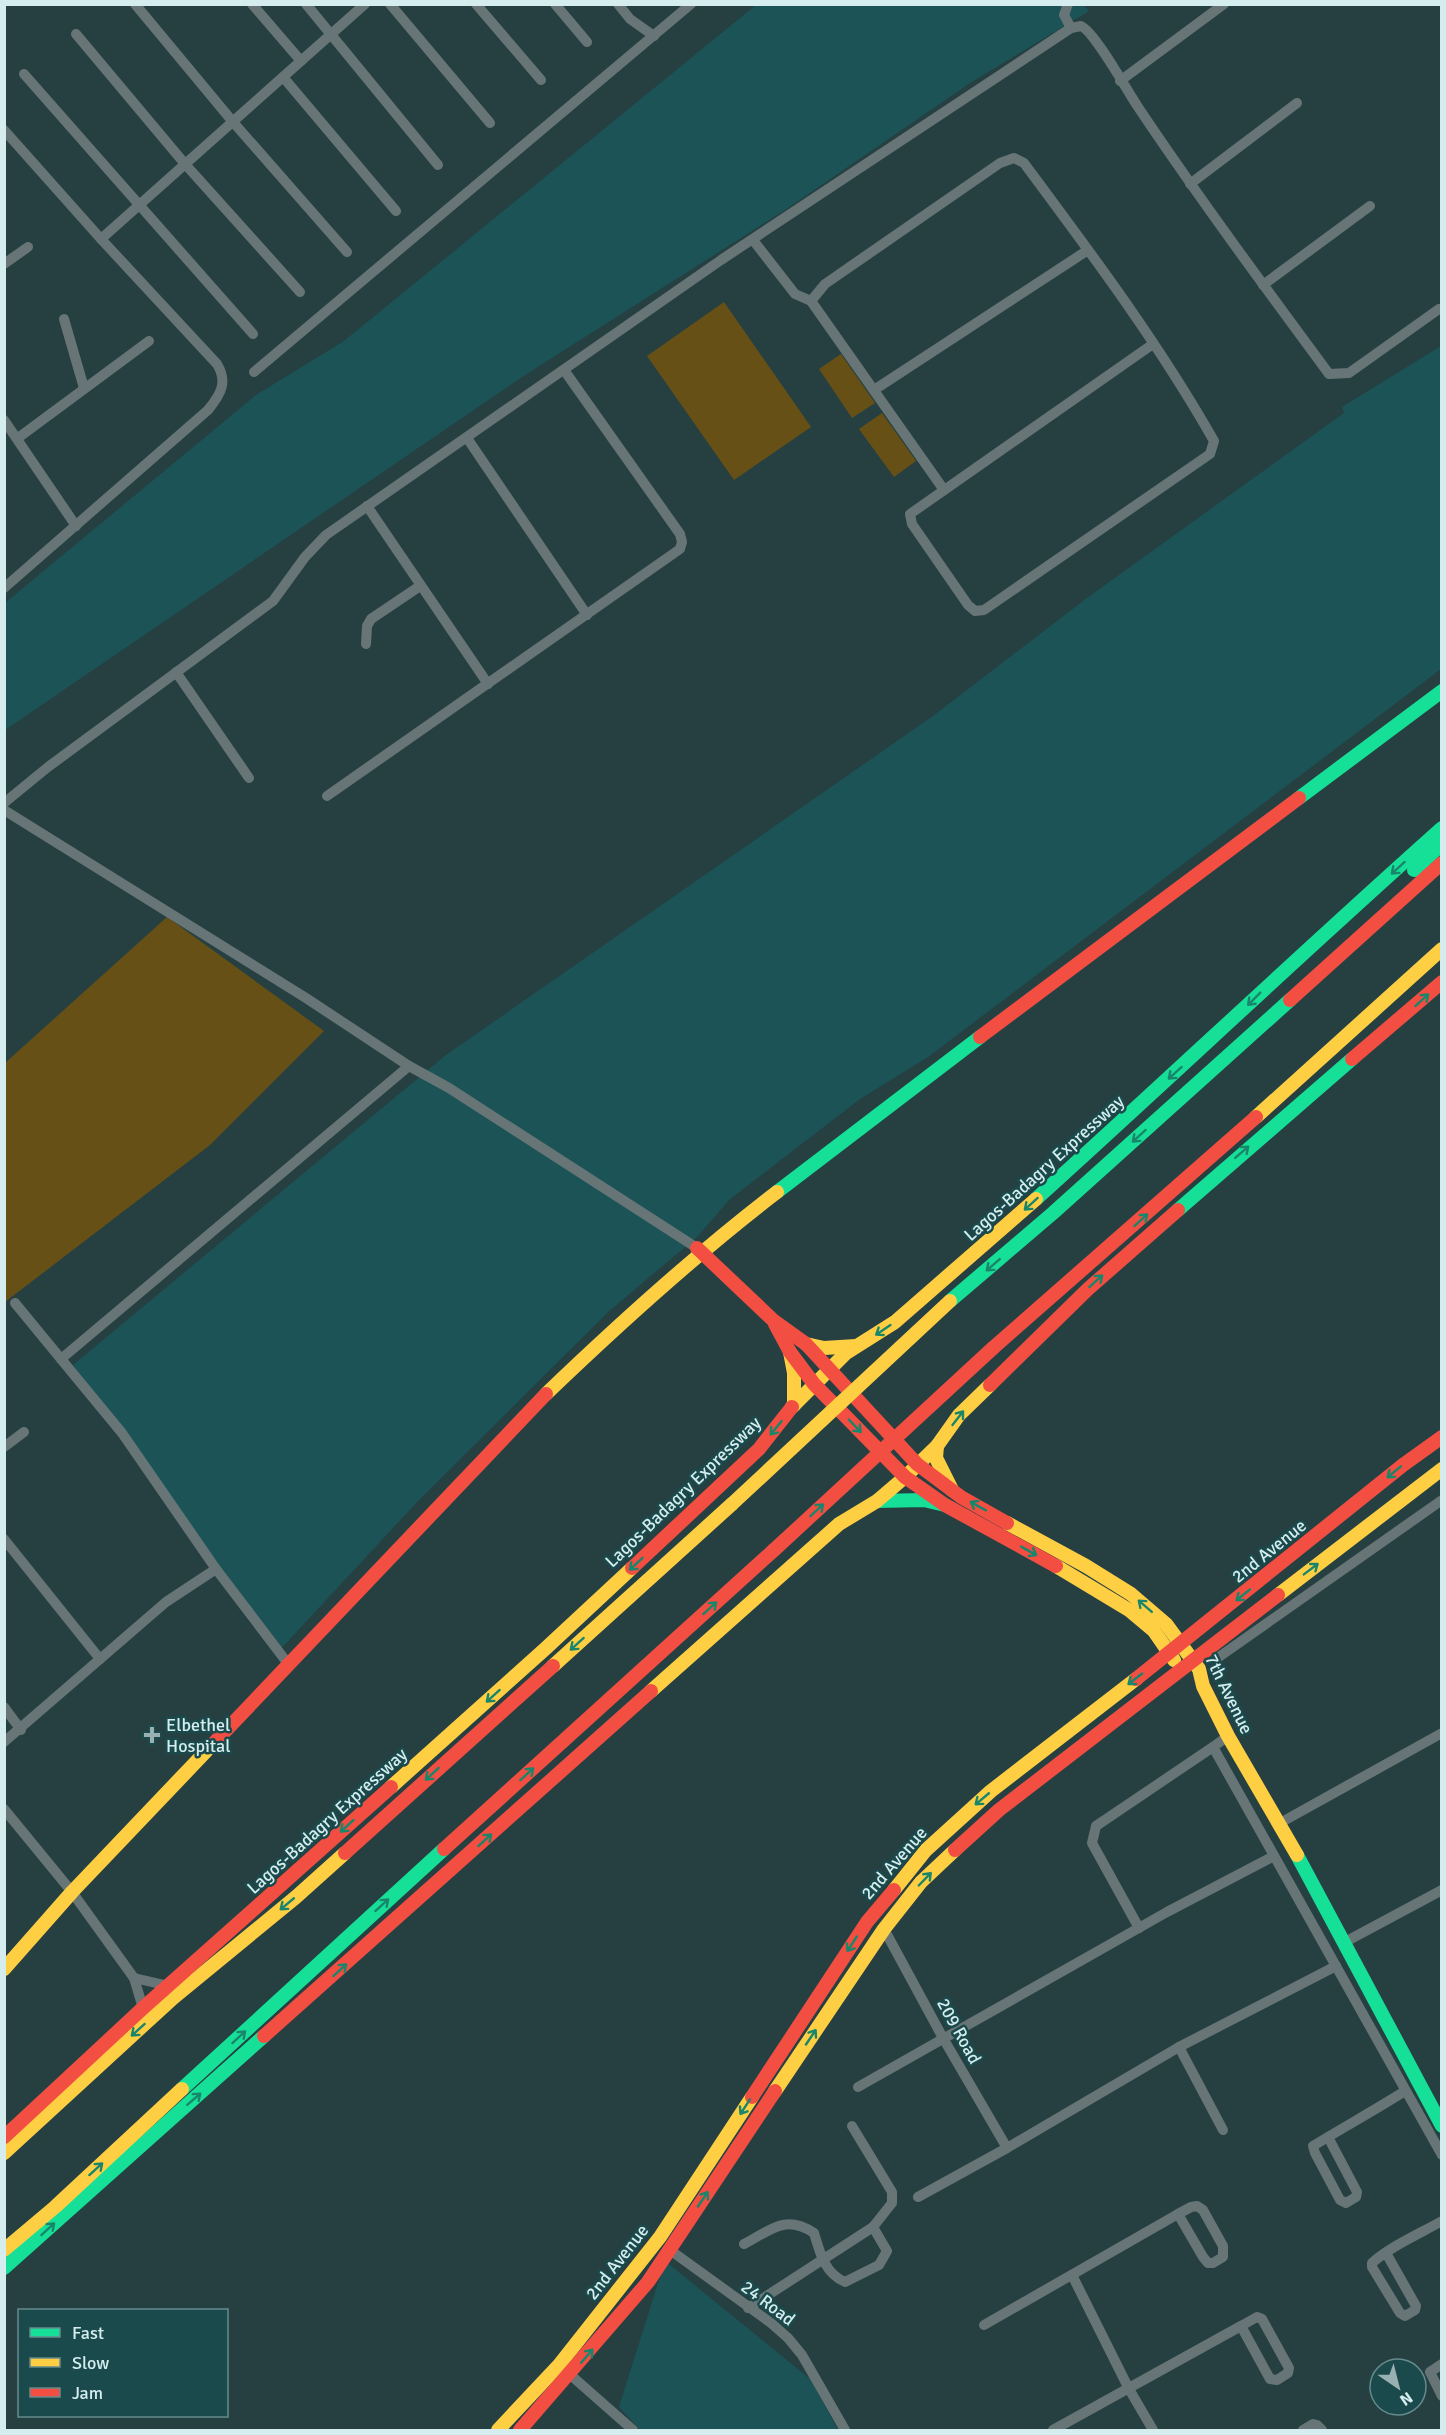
<svg xmlns="http://www.w3.org/2000/svg" width="1446" height="2435" font-family="Signika,sans-serif">
	<style>
		.built { fill: #1b5357 }
		.green { fill: #665016 }
		.lines { fill: none; stroke-linecap: round; stroke-linejoin: round }
		.street { stroke: #687576; stroke-width: 10 }
		.fast { stroke: #16e098; stroke-width: 14 }
		.slow { stroke: #ffcf43; stroke-width: 14 }
		.jam { stroke: #f24e42; stroke-width: 14 }
		.slow-bridge { stroke: #ffcf43; stroke-width: 14 }
		.jam-bridge { stroke: #f24e42; stroke-width: 14 }
		.oneway { stroke: #19866b }
		.poi-dot { fill: #98b0b2; stroke: #1b4a4d; stroke-width: 2 }
		.labels { text-anchor: middle; stroke-width: 5; stroke-linejoin: round; paint-order: stroke }
		.street-label { font-size: 18px; fill: #d5edee; stroke: #1b4a4d }
		.poi-label { font-size: 18px; fill: #d5edee; stroke: #1b4a4d; text-anchor: start }
	</style>
	<rect width="100%" height="100%" fill="#264042"/>
	<g class="built">
		<path d="M 1082,4 L 1089,11 L 970,83 L 785,210 L 525,375 L 5,730 L 5,603 L 256,395 L 344,341 L 756,5 Z"/>
		<path d="M 1441,346 L 1441,669 L 928,1057 L 860,1099 L 729,1200 L 698,1236 L 607,1313 L 417,1502 L 276,1654 L 126,1434 L 73,1365 L 446,1055 L 933,716 L 1087,598 L 1344,413 L 1342,407 Z"/>
		<path d="M 665,2261 L 810,2379 L 838,2430 L 640,2430 L 619,2407 Z"/>
	</g>
	<g class="green">
		<path d="M 724,302 L 811,427 L 734,480 L 647,356 Z"/>
		<path d="M 841,354 L 875,403 L 852,418 L 819,369 Z"/>
		<path d="M 882,413 L 916,461 L 894,477 L 859,429 Z"/>
		<path d="M 167,917 L 324,1031 L 210,1145 L 5,1302 L 5,1063 Z"/>
	</g>
	<g class="lines">
		<g class="street">
			<path d="M 135,4 L 233,122 L 347,252"/>
			<path d="M 252,4 L 301,61"/>
			<path d="M 306,4 L 438,165"/>
			<path d="M 390,4 L 490,123"/>
			<path d="M 476,4 L 541,80"/>
			<path d="M 555,4 L 587,42"/>
			<path d="M 618,4 L 630,19 L 654,36"/>
			<path d="M 1068,4 L 1064,15 L 1071,28"/>
			<path d="M 76,34 L 185,164 L 300,292"/>
			<path d="M 24,74 L 253,334"/>
			<path d="M 283,77 L 396,211"/>
			<path d="M 1120,81 L 1224,4"/>
			<path d="M 4,130 L 101,239 L 217,364 C 228,382 221,394 208,410 L 4,588"/>
			<path d="M 1190,184 L 1297,103"/>
			<path d="M 101,239 L 365,4"/>
			<path d="M 753,240 L 795,294 L 811,301 L 944,490"/>
			<path d="M 4,264 L 28,247"/>
			<path d="M 1263,285 L 1370,206"/>
			<path d="M 811,301 L 825,284 L 1000,163 L 1014,158 L 1024,163 C 1091,253 1159,344 1214,441 L 1210,454 L 984,610 L 975,611 L 968,605 L 912,524 L 910,514 L 1153,344"/>
			<path d="M 64,319 L 84,388"/>
			<path d="M 254,372 L 691,4"/>
			<path d="M 874,390 L 1088,250"/>
			<path d="M 4,420 L 76,526"/>
			<path d="M 18,438 L 149,341"/>
			<path d="M 467,438 L 587,615"/>
			<path d="M 367,506 L 488,684"/>
			<path d="M 366,644 L 367,626 L 371,619 L 420,586"/>
			<path d="M 176,672 L 249,778"/>
			<path d="M 327,796 L 680,549 L 682,542 L 680,534 L 564,370"/>
			<path d="M 4,803 L 48,767 L 273,601 L 305,557 L 326,535 L 721,260 L 1071,28 L 1081,26 C 1095,32 1127,91 1138,107 C 1199,198 1264,286 1329,374 L 1349,373 L 1439,309"/>
			<path d="M 4,810 L 306,998 L 409,1066 L 449,1088 L 697,1248"/>
			<path d="M 15,1303 L 61,1359"/>
			<path d="M 4,1447 L 24,1432"/>
			<path d="M 4,1539 L 100,1659"/>
			<path d="M 1216,1659 L 1442,1500"/>
			<path d="M 289,1665 L 216,1569 L 122,1433 L 61,1359 L 409,1066"/>
			<path d="M 4,1707 L 21,1730"/>
			<path d="M 1228,1736 L 1213,1747 L 1442,2155"/>
			<path d="M 4,1742 L 166,1602 L 216,1569"/>
			<path d="M 4,1809 L 72,1892 L 134,1978 L 143,2008"/>
			<path d="M 1280,1823 L 1442,1733"/>
			<path d="M 1139,1928 L 1092,1843 L 1096,1826 L 1213,1747"/>
			<path d="M 884,1929 L 943,2038 L 1007,2148"/>
			<path d="M 1345,1942 L 1442,1890"/>
			<path d="M 134,1978 L 169,1986"/>
			<path d="M 1179,2047 L 1223,2130"/>
			<path d="M 858,2087 L 1167,1912 L 1274,1856"/>
			<path d="M 852,2126 L 892,2192 L 892,2203 L 873,2227"/>
			<path d="M 1328,2137 L 1357,2192 L 1356,2197 L 1346,2203 L 1340,2200 L 1315,2153 L 1313,2146 C 1344,2127 1375,2110 1405,2091"/>
			<path d="M 918,2197 L 1007,2148 L 1179,2047 L 1336,1966"/>
			<path d="M 1197,2206 L 1203,2210 L 1223,2246 L 1223,2257 L 1213,2263 L 1208,2263 L 1203,2257 L 1178,2214 L 1191,2207 Z"/>
			<path d="M 744,2244 C 771,2230 785,2214 814,2233 C 820,2252 824,2273 845,2282 L 879,2265 L 887,2251 L 873,2227 L 748,2308"/>
			<path d="M 670,2250 L 771,2323 L 788,2338 L 802,2355 L 845,2430"/>
			<path d="M 1386,2253 L 1416,2306 L 1415,2310 L 1405,2316 L 1400,2313 L 1372,2267 L 1372,2263 C 1391,2246 1419,2234 1442,2221"/>
			<path d="M 1072,2275 L 1129,2389 L 1153,2430"/>
			<path d="M 1257,2317 L 1262,2319 L 1289,2368 L 1288,2373 L 1277,2380 L 1270,2379 L 1241,2326 Z"/>
			<path d="M 984,2325 L 1178,2214"/>
			<path d="M 1442,2364 L 1430,2372 L 1442,2396"/>
			<path d="M 566,2371 L 633,2430"/>
			<path d="M 1053,2430 L 1241,2326"/>
			<path d="M 1303,2430 L 1313,2424 L 1317,2425 L 1322,2430"/>
		</g>
		<g class="fast">
			<path d="M 1299,798 L 1442,691"/>
			<path d="M 1414,870 L 1442,844"/>
			<path d="M 777,1192 L 980,1037"/>
			<path d="M 1036,1199 C 1172,1076 1305,950 1442,828"/>
			<path d="M 1178,1210 L 1352,1059"/>
			<path d="M 950,1301 L 1053,1213 L 1290,1000"/>
			<path d="M 877,1501 L 924,1500 L 945,1505"/>
			<path d="M 1297,1855 L 1442,2126"/>
			<path d="M 182,2089 L 444,1849"/>
			<path d="M 4,2268 L 264,2036"/>
		</g>
		<g class="slow">
			<path d="M 1256,1117 L 1442,949"/>
			<path d="M 806,1344 L 824,1348 L 856,1346"/>
			<path d="M 790,1352 L 794,1373 L 794,1405"/>
			<path d="M 546,1394 C 620,1323 696,1254 777,1192"/>
			<path d="M 792,1407 L 846,1353 L 895,1322 L 1036,1199"/>
			<path d="M 937,1446 L 936,1458 L 952,1490"/>
			<path d="M 1007,1523 L 1086,1566 L 1131,1594 L 1166,1624 L 1199,1669 L 1203,1686 L 1228,1736 L 1297,1855"/>
			<path d="M 1056,1566 L 1129,1610 L 1154,1631 L 1174,1660"/>
			<path d="M 1278,1595 L 1442,1469"/>
			<path d="M 553,1666 L 732,1504"/>
			<path d="M 651,1691 L 839,1524 L 877,1501 L 905,1477 L 937,1446 L 959,1415 L 990,1385"/>
			<path d="M 391,1787 L 545,1649 L 632,1568"/>
			<path d="M 894,1890 L 926,1850 L 991,1791 L 1136,1679"/>
			<path d="M 4,1969 L 72,1892 L 213,1744"/>
			<path d="M 775,2091 L 884,1929 L 921,1882 L 955,1850"/>
			<path d="M 4,2153 L 173,1998 L 296,1897 L 345,1853"/>
			<path d="M 4,2250 L 55,2207 L 182,2089"/>
			<path d="M 498,2430 L 559,2365 L 660,2237 L 752,2097"/>
		</g>
		<g class="jam">
			<path d="M 1290,1000 L 1442,863"/>
			<path d="M 980,1037 L 1299,798"/>
			<path d="M 1352,1059 L 1442,982"/>
			<path d="M 697,1248 L 774,1321 L 806,1344 L 917,1464 L 961,1497 L 1007,1523"/>
			<path d="M 775,1324 L 790,1352 L 814,1384 L 905,1477 L 945,1505 L 1056,1566"/>
			<path d="M 993,1348 L 1256,1117"/>
			<path d="M 990,1385 L 1088,1289 L 1178,1210"/>
			<path d="M 632,1568 L 759,1449 L 792,1407"/>
			<path d="M 1136,1679 L 1403,1465 L 1442,1437"/>
			<path d="M 213,1744 L 546,1394"/>
			<path d="M 444,1849 L 774,1550"/>
			<path d="M 955,1850 L 999,1810 L 1278,1595"/>
			<path d="M 345,1853 L 553,1666"/>
			<path d="M 264,2036 L 651,1691"/>
			<path d="M 752,2097 L 867,1922 L 894,1890"/>
			<path d="M 4,2137 L 143,2008 L 391,1787"/>
			<path d="M 520,2430 L 648,2282 L 775,2091"/>
		</g>
		<path class="slow-bridge" d="M 732,1504 L 950,1301"/>
		<path class="jam-bridge" d="M 774,1550 L 993,1348"/>
	</g>
	<defs><path id="oneway-shaft" d="M-6 0H5M1.5-3L5.5 0L1.5 3" fill="none" stroke-width="1.6" stroke-linecap="round" stroke-linejoin="round" transform="scale(1.5)"/></defs>
	<g class="oneway">
		<use href="#oneway-shaft" transform="translate(1398 868) rotate(138)"/>
		<use href="#oneway-shaft" transform="translate(1254 999) rotate(135)"/>
		<use href="#oneway-shaft" transform="translate(1422 1000) rotate(-42)"/>
		<use href="#oneway-shaft" transform="translate(1175 1073) rotate(138)"/>
		<use href="#oneway-shaft" transform="translate(1139 1136) rotate(138)"/>
		<use href="#oneway-shaft" transform="translate(1242 1152) rotate(-41)"/>
		<use href="#oneway-shaft" transform="translate(1031 1204) rotate(138)"/>
		<use href="#oneway-shaft" transform="translate(1141 1220) rotate(-42)"/>
		<use href="#oneway-shaft" transform="translate(993 1265) rotate(139)"/>
		<use href="#oneway-shaft" transform="translate(1096 1281) rotate(-42)"/>
		<use href="#oneway-shaft" transform="translate(883 1330) rotate(146)"/>
		<use href="#oneway-shaft" transform="translate(958 1418) rotate(-52)"/>
		<use href="#oneway-shaft" transform="translate(855 1426) rotate(46)"/>
		<use href="#oneway-shaft" transform="translate(776 1428) rotate(129)"/>
		<use href="#oneway-shaft" transform="translate(1394 1472) rotate(141)"/>
		<use href="#oneway-shaft" transform="translate(978 1506) rotate(-151)"/>
		<use href="#oneway-shaft" transform="translate(817 1510) rotate(-43)"/>
		<use href="#oneway-shaft" transform="translate(1029 1551) rotate(29)"/>
		<use href="#oneway-shaft" transform="translate(636 1564) rotate(137)"/>
		<use href="#oneway-shaft" transform="translate(1311 1569) rotate(-37)"/>
		<use href="#oneway-shaft" transform="translate(1243 1595) rotate(141)"/>
		<use href="#oneway-shaft" transform="translate(1145 1606) rotate(-139)"/>
		<use href="#oneway-shaft" transform="translate(710 1608) rotate(-42)"/>
		<use href="#oneway-shaft" transform="translate(577 1644) rotate(138)"/>
		<use href="#oneway-shaft" transform="translate(1135 1679) rotate(142)"/>
		<use href="#oneway-shaft" transform="translate(493 1696) rotate(138)"/>
		<use href="#oneway-shaft" transform="translate(432 1774) rotate(138)"/>
		<use href="#oneway-shaft" transform="translate(527 1774) rotate(-42)"/>
		<use href="#oneway-shaft" transform="translate(982 1799) rotate(140)"/>
		<use href="#oneway-shaft" transform="translate(347 1826) rotate(138)"/>
		<use href="#oneway-shaft" transform="translate(485 1840) rotate(-42)"/>
		<use href="#oneway-shaft" transform="translate(925 1879) rotate(-46)"/>
		<use href="#oneway-shaft" transform="translate(287 1904) rotate(140)"/>
		<use href="#oneway-shaft" transform="translate(382 1905) rotate(-42)"/>
		<use href="#oneway-shaft" transform="translate(852 1944) rotate(123)"/>
		<use href="#oneway-shaft" transform="translate(340 1970) rotate(-42)"/>
		<use href="#oneway-shaft" transform="translate(138 2030) rotate(138)"/>
		<use href="#oneway-shaft" transform="translate(239 2037) rotate(-43)"/>
		<use href="#oneway-shaft" transform="translate(811 2037) rotate(-56)"/>
		<use href="#oneway-shaft" transform="translate(194 2099) rotate(-41)"/>
		<use href="#oneway-shaft" transform="translate(745 2107) rotate(123)"/>
		<use href="#oneway-shaft" transform="translate(96 2169) rotate(-42)"/>
		<use href="#oneway-shaft" transform="translate(703 2199) rotate(-56)"/>
		<use href="#oneway-shaft" transform="translate(48 2229) rotate(-42)"/>
		<use href="#oneway-shaft" transform="translate(587 2356) rotate(-49)"/>
	</g>
	<path class="poi-dot" d="M149 1726h6v6h6v6h-6v6h-6v-6h-6v-6h6z"/>
	<g class="labels">
		<g class="street-label">
			<text transform="translate(1044 1168) rotate(-42)" y="6">Lagos-Badagry Expressway</text>
			<text transform="translate(683 1492) rotate(-44)" y="6">Lagos-Badagry Expressway</text>
			<text transform="translate(1269 1551) rotate(-39)" y="6">2nd Avenue</text>
			<text transform="translate(1229 1694) rotate(64)" y="6">7th Avenue</text>
			<text transform="translate(327 1821) rotate(-42)" y="6">Lagos-Badagry Expressway</text>
			<text transform="translate(894 1863) rotate(-49)" y="6">2nd Avenue</text>
			<text transform="translate(959 2031) rotate(61)" y="6">209 Road</text>
			<text transform="translate(617 2262) rotate(-52)" y="6">2nd Avenue</text>
			<text transform="translate(768 2303) rotate(37)" y="6">24 Road</text>
		</g>
		<g class="poi-label">
			<text x="166" y="1731">Elbethel<tspan x="166" dy="21">Hospital</tspan></text>
		</g>
	</g>
	<rect width="1446" height="2435" fill="none" stroke="#d5edee" stroke-width="12"/>
	<rect x="18" y="2309" width="210" height="108" fill="#1b4a4d" stroke="#658b8d" stroke-width="1.5"/>
	<rect x="30" y="2328" width="30" height="9" fill="#16e098" stroke="#658b8d" stroke-width="1.5"/>
	<text x="72" y="2339" font-size="18" fill="#d5edee">Fast</text>
	<rect x="30" y="2358" width="30" height="9" fill="#ffcf43" stroke="#658b8d" stroke-width="1.5"/>
	<text x="72" y="2369" font-size="18" fill="#d5edee">Slow</text>
	<rect x="30" y="2388" width="30" height="9" fill="#f24e42" stroke="#658b8d" stroke-width="1.5"/>
	<text x="72" y="2399" font-size="18" fill="#d5edee">Jam</text>
	<g transform="translate(1398 2387) rotate(145)"><circle r="28" fill="#1b4a4d" stroke="#658b8d" stroke-width="1.5"/>
	<path d="M0-4.5L10 22L0 15L-10 22Z" fill="#98b0b2"/>
	<text y="-9" font-size="16" font-weight="bold" text-anchor="middle" fill="#d5edee">N</text>
	</g>
</svg>
